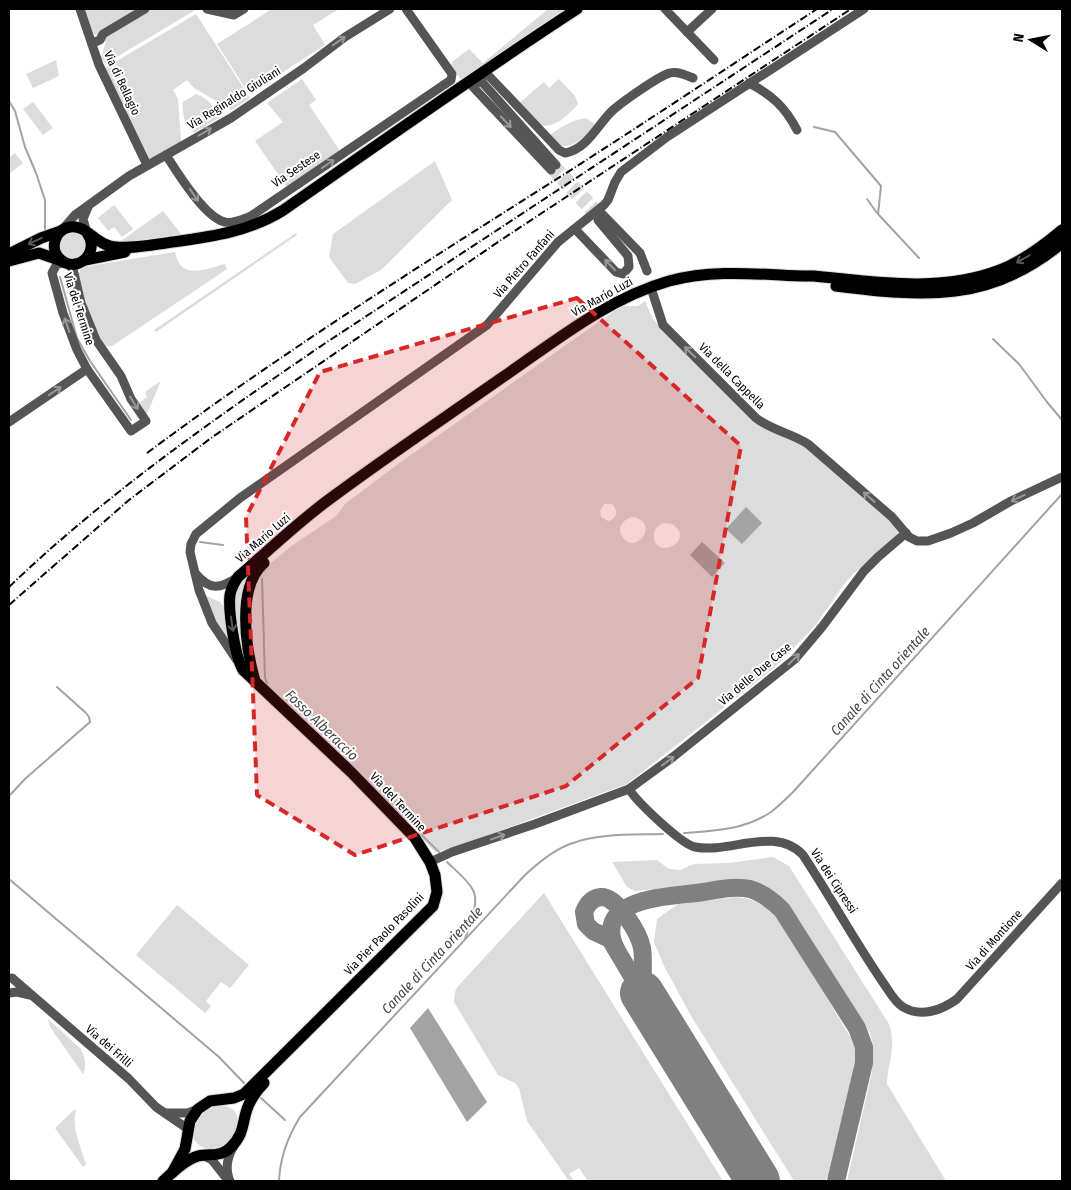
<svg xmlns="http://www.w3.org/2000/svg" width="1071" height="1190" font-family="'Fira Sans Condensed',sans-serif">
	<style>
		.green { fill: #dcdcdc; fill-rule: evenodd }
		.water { fill: #a3a3a3 }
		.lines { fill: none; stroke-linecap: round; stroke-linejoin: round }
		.stream { stroke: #a3a3a3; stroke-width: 2 }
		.taxiway { stroke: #808080; stroke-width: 18 }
		.runway { stroke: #808080; stroke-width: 44 }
		.minor-tunnel { stroke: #d9d9d9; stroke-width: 9; stroke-dasharray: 9 4.5; stroke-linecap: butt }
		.major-casing { stroke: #dbdbdb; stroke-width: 13 }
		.minor { stroke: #555; stroke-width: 9 }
		.major { stroke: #000; stroke-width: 11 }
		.rail { stroke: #000; stroke-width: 2; stroke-dasharray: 8 2.5 1 2.5; stroke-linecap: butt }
		.oneway { stroke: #999 }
		.oneway2 { stroke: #595959 }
		.marked { fill: #d62828; fill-opacity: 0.2; stroke: #d62828; stroke-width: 4; stroke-dasharray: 10 6; stroke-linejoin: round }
		.labels { text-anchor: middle; stroke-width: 4; stroke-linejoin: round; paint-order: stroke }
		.street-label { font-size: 12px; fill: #000; stroke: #fff }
		.water-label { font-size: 14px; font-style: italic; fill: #444; stroke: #fff }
	</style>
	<rect width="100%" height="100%" fill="#fff"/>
	<g class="green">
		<path d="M 84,9 L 197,9 L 105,64 L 101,57 L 106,42 L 93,33 Z"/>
		<path d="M 272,9 L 339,9 L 313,25 L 325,45 L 249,94 L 217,44 Z"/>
		<path d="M 548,9 L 566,9 L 482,68 L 461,80 L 451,65 L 453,61 L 469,49 L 483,63 Z"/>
		<path d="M 196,14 L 250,98 L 232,110 L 194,88 L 187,80 L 173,90 L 178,99 L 181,141 L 148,161 L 105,68 Z"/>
		<path d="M 56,60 L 59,76 L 33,88 L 26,74 Z"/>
		<path d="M 302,79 L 316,100 L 309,105 L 340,151 L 287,187 L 255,141 L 283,122 L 267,103 Z"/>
		<path d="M 559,79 L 575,96 L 578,104 C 567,116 555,129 538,125 L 518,104 L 544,82 L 549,88 Z"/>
		<path d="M 196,94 C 208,99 215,106 219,118 L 194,133 C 184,124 182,115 183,102 Z"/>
		<path d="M 33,102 L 53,128 L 43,135 L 23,109 Z"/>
		<path d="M 586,118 L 596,125 C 585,139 575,147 557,146 L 549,136 C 560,127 572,120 586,118 Z"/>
		<path d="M 15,153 L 23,163 L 9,174 L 9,158 Z"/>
		<path d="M 435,161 L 452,200 L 381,270 L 355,284 L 348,283 L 329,257 L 333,234 Z"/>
		<path d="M 114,205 L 133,229 L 122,237 L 114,227 L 108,231 L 98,218 Z"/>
		<path d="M 163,211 L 182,235 L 118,243 Z"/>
		<path d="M 75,229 L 87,239 L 84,254 L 75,259 L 67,258 L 59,249 L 61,235 Z"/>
		<path d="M 296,233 L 297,235 L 156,332 L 154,330 Z"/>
		<path d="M 175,252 C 176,255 177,260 179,263 C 188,278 212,267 225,264 L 227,269 L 121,340 L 112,346 L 106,346 L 101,342 C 96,328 76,287 79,273 C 80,270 81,269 83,267 Z"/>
		<path d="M 645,301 L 653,319 L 689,358 L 764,428 L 772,432 L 788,435 L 809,447 L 899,530 L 898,534 L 848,579 L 814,627 L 774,668 L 627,784 L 450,849 L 435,852 L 406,822 L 256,676 L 252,623 L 251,596 L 253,586 L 265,568 L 290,547 L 336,516 L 345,504 L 398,464 L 621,306 L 638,306 ZM 604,504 L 612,504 C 619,511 617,519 608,521 L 601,517 L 600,511 ZM 634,517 C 661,524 634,557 622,536 C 616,527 624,518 634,517 ZM 663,523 L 672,524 C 698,541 653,562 654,535 C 654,529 658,525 663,523 Z"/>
		<path d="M 159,382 L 160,383 L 146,416 L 138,404 L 147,397 L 145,392 Z"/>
		<path d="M 256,567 L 243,643 L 241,643 L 233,598 L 238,584 Z"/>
		<path d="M 202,594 L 220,602 L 225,609 L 234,648 L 214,622 Z"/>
		<path d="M 773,857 L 789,866 L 889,1024 C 897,1049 888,1060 887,1084 L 946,1181 L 847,1181 L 872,1072 L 873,1045 L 870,1033 L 803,926 C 789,905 776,888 750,880 L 635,891 L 627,887 L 612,862 L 657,860 L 669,869 L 680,870 L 694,864 L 729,863 Z"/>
		<path d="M 544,893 L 723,1181 L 588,1181 L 579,1168 L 569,1174 L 574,1181 L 569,1181 L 527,1121 L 519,1088 L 515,1083 L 498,1075 L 454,1002 C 454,995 455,989 460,984 Z"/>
		<path d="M 736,897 C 756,899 769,905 781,921 L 852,1040 C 855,1048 857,1054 856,1062 L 828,1176 L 825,1181 L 794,1181 L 691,1016 L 664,966 L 654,942 L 657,919 L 678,904 Z"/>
		<path d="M 177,905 L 249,965 L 230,988 L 221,982 L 206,1001 L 211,1006 L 205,1013 L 136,955 Z"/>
		<path d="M 48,1019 L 80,1048 C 85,1057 87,1065 83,1074 L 50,1027 Z"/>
		<path d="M 220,1105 C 256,1108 231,1159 205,1148 C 179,1138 201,1108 220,1105 Z"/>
		<path d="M 75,1109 L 76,1110 C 71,1127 81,1147 86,1164 L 83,1167 L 55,1128 Z"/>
	</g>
	<g class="water">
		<path d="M 746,507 L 762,523 L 742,544 L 726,529 Z"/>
		<path d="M 702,542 L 725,563 L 712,577 L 690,555 Z"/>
		<path d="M 428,1008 L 487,1102 L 467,1122 L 410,1028 Z"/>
	</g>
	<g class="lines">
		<g class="stream">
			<path d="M 9,101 L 15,111 L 25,147 L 36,173 L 45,200 L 45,230"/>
			<path d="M 814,127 L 835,132 L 881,186 L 878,214 L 919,258"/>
			<path d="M 867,199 L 877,213"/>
			<path d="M 60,277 L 77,338 L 90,361 L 131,420"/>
			<path d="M 993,339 L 1019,364 L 1047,402 L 1062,420"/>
			<path d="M 200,542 L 223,545"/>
			<path d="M 262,579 L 265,678 L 268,686"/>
			<path d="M 9,796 L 26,778 L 90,722 L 89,717 L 86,713 L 57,687"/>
			<path d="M 383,797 L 439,852"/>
			<path d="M 684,833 C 715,831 744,830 771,812 C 779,806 787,798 794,791 L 1062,494"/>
			<path d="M 447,862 C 455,870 468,880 473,890 C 480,903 469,926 465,939"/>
			<path d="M 9,879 L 219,1057 L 244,1083"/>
			<path d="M 261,1098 L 285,1120"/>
			<path d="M 279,1181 C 280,1157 287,1138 300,1117 L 525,875 C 538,863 553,850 570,844 C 598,833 633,835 663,834"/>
		</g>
		<g class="taxiway">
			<path d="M 616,949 C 592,899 664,897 696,893 C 713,891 733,885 750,889 C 763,893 773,901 782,910 L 857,1028 L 864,1047 L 864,1063 L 836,1181"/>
			<path d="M 642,993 L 610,939 L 593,931 L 586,924 L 584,912 C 587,904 592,898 601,897 C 617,896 639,933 642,948 C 644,960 642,974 643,986 C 645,997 652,1008 657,1018"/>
		</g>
		<path class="runway" d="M 642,993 L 758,1181"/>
		<g class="minor-tunnel">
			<path d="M 556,165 L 602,214"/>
			<path d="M 551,170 L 597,219"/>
		</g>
		<defs>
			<g id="major">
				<path d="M 87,233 C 101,252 77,275 60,259 C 49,249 55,229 70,227 C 85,224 95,243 110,246 C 124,250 151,245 166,243 C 207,237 246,233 282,211 C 380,143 477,74 577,9"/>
				<path d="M 9,254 L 41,238 L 61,231"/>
				<path d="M 85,260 L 125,252"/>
				<path d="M 9,261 L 39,253 L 62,261"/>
				<path d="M 836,286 C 924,297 990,303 1062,243"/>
				<path d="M 255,681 C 246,649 236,587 264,563"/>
				<path d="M 172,1173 L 185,1149 L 190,1121 L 198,1109 L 210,1101 L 234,1098 L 244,1094 L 433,906 L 437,892 L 435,875 L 430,862 L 415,838 L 351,772 L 243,670 C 235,656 228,611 230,595 C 231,589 234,583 238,577 C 268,551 298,522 331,498 C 386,457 443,419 500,379 C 553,343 606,299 669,281 C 706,271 743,273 781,275 C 792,276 803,276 814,276 C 875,282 940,293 1000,270 C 1023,261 1043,246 1062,230"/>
				<path d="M 163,1181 C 173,1172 185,1160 198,1156 C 210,1153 221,1158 231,1147 C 244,1134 242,1124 247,1109 C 251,1098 257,1090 264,1083"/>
			</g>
		</defs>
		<use href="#major" class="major-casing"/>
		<g class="minor">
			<path d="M 80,9 L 99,65 L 147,165"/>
			<path d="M 207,9 L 234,15 L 244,9"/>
			<path d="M 665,9 L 714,60"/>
			<path d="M 687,32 L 712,9"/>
			<path d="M 92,43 L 100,40 L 103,34 L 145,9"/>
			<path d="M 488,75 L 559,150 L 565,153 C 587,149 597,126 611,112 C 619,104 660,75 670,73 C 677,71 686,75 693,78"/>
			<path d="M 483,76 L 473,87 L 551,170"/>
			<path d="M 749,83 C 772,95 785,107 797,130"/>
			<path d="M 475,84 L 481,81 L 556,165"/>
			<path d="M 166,155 C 177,172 205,218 225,222 C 233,224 243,219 251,216 L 451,80 L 452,74 L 406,9"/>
			<path d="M 602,214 L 640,253 L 647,271"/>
			<path d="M 575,229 L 616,272 L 623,274 L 629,267 L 628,256 L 598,220"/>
			<path d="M 62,230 L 75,215 L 129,176 L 231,118 L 304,68 L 345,37 L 390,9"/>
			<path d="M 87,233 L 83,219 L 88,207"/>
			<path d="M 67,263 L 57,264 L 52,273 L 63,313 L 77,350 L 87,369 L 131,431 L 146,421 L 131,399 L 121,376 L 96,340 L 81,303 L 73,269 L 68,264"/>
			<path d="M 653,294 L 663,325 L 756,418 C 771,430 791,433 808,444 L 892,517 L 909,537 L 917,541 L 928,541 L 951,533 L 973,523 L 1011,501 L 1062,477"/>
			<path d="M 9,422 L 87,369"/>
			<path d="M 195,573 C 210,591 220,589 238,577"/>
			<path d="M 236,659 L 212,623 L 199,590 L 190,552 L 191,544 L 196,534 L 240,498 L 487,325 L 558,242 L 604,205 L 608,200 L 615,182 L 621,172 L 667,137 L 864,9"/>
			<path d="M 629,789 C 637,802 681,844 695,847 C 730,854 775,825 803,855 C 830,896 854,940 882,981 C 888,989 894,1002 903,1007 C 921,1018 942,1010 957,999 L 1062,883"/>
			<path d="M 430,862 L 452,852 L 535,824 L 629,789 L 673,757 L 795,659 L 822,627 L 864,571 L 878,557 L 906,533"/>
			<path d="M 12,978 L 129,1079 L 156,1107 L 188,1129"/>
			<path d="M 9,993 L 17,992 L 30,995"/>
			<path d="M 166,1113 L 188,1113 L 198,1109"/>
			<path d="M 205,1156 L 212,1160 L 227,1179"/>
			<path d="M 230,1181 C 225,1169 227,1157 234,1146"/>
		</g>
		<use href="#major" class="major"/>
		<g class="rail">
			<path d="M 147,453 C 284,351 429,260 574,168 C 655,116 736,62 817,9"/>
			<path d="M 9,587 C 105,495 214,419 324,344 L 833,9"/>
			<path d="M 9,605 L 129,500 L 211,438 L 501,240 L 851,9"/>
		</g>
	</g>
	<defs><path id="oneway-shaft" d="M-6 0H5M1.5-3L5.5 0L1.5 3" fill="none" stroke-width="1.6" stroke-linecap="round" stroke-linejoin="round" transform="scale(1.25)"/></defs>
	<g class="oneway">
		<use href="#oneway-shaft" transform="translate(339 41) rotate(-35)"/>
		<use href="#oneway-shaft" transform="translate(506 122) rotate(47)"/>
		<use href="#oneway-shaft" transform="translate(205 132) rotate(-30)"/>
		<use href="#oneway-shaft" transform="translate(328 164) rotate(-34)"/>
		<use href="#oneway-shaft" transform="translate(194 195) rotate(55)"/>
		<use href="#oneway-shaft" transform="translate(610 265) rotate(-134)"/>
		<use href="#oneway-shaft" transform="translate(67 325) rotate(-109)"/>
		<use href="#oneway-shaft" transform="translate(690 352) rotate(-136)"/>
		<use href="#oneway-shaft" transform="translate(55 391) rotate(-34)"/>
		<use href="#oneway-shaft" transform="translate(134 403) rotate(58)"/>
		<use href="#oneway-shaft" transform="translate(869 497) rotate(-138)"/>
		<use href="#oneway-shaft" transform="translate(1018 498) rotate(155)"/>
		<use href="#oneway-shaft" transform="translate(794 659) rotate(-44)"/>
		<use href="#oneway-shaft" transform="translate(668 761) rotate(-36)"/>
		<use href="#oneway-shaft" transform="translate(498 837) rotate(-19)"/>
	</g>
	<g class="oneway2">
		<use href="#oneway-shaft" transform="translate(35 241) rotate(155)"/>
		<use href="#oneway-shaft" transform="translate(1023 259) rotate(150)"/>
		<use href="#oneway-shaft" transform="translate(232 624) rotate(81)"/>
	</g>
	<path class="marked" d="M 577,298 L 741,446 L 698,678 L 566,786 L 355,855 L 257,795 L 246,517 L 320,372 Z"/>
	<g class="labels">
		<g class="street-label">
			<text transform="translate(122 83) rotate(65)" y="4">Via di Bellagio</text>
			<text transform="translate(234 98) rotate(-32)" y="4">Via Reginaldo Giuliani</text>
			<text transform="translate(296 169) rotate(-34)" y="4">Via Sestese</text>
			<text transform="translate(524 264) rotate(-49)" y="4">Via Pietro Fanfani</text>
			<text transform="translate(602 297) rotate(-29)" y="4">Via Mario Luzi</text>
			<text transform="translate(79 309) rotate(72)" y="4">Via del Termine</text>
			<text transform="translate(732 376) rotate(45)" y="4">Via della Cappella</text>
			<text transform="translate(263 538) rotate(-41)" y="4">Via Mario Luzi</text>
			<text transform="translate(755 674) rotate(-40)" y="4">Via delle Due Case</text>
			<text transform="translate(398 802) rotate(47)" y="4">Via del Termine</text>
			<text transform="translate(834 881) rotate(57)" y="4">Via dei Cipressi</text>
			<text transform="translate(384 934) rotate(-46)" y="4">Via Pier Paolo Pasolini</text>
			<text transform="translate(994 940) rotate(-48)" y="4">Via di Montione</text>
			<text transform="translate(109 1046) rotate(41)" y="4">Via dei Frilli</text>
		</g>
		<g class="water-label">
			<text transform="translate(880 681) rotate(-48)" y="5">Canale di Cinta orientale</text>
			<text transform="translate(322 725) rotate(44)" y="5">Fosso Alberaccio</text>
			<text transform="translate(432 960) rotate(-47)" y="5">Canale di Cinta orientale</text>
		</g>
	</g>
	<rect width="1071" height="1190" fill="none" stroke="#000000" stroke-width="20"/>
	<g transform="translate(1031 40) rotate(280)" stroke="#ffffff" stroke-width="4" paint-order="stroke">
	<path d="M0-4L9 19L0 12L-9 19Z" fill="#000000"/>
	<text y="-8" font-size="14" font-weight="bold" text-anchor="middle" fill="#000000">N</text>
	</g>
</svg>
